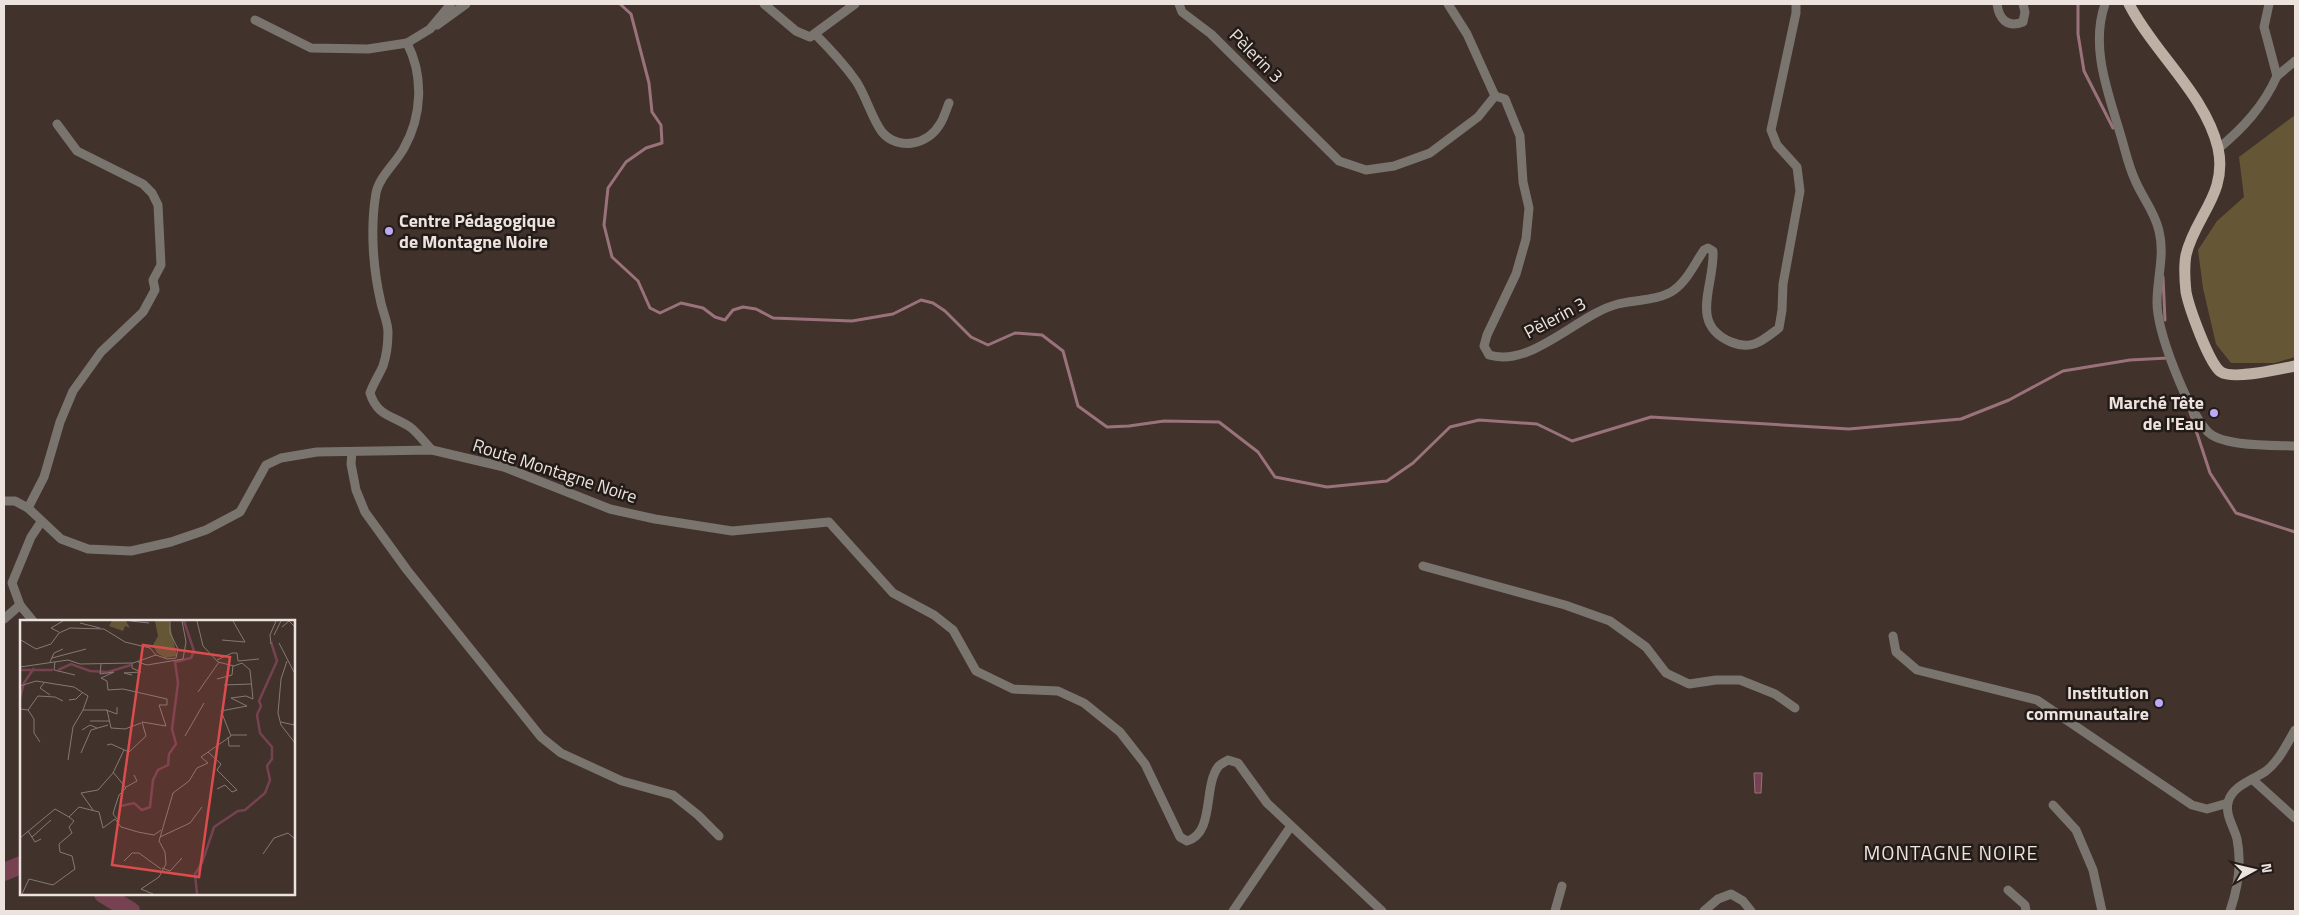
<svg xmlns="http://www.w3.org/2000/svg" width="2299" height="915" font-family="'Titillium Web',sans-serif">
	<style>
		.green { fill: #655735 }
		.water { fill: #764252; stroke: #9a727c }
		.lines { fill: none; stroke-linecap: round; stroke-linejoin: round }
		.stream { stroke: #9a727c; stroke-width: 3 }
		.river { stroke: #764252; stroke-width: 18 }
		.minor { stroke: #7a746e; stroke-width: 9 }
		.major { stroke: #bdb1a5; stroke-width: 11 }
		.poi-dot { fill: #bda9f5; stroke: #221b18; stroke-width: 2 }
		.labels { text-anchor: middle; stroke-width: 5; stroke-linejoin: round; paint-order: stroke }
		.street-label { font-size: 18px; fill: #ede3de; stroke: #221b18 }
		.poi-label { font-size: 18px; font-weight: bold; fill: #ede3de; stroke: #221b18; text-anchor: end }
		.quarter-label { font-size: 20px; letter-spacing: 1px; fill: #ede3de; stroke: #221b18 }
		.inset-river { fill: none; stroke: #764252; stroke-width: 2.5 }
		.inset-road { fill: none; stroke: #867973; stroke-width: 1 }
		.view { fill: #db4d4c; fill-opacity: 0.15; stroke: #db4d4c; stroke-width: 2.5 }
		.inset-edge { fill: none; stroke: #ede3de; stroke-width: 2.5 }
	</style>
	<rect width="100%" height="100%" fill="#41322b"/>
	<path class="green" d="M 2295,115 L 2295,357 L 2275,363 L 2231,363 L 2216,344 L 2203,288 L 2198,250 L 2217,221 L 2244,197 L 2239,157 Z"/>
	<path class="water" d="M 1754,773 L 1762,773 L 1761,793 L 1755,793 Z"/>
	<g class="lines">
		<g class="stream">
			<path d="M 620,4 L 631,14 L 649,83 L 652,112 L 661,125 L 662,143 L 646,148 L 626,162 L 608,188 L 604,225 L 612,257 L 638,281 L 650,308 L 660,313 L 681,303 L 703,308 L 715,317 L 725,320 L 733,310 L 743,307 L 756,309 L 773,318 L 852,321 L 893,314 L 921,300 L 933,303 L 945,311 L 971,337 L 988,345 L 1015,333 L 1042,335 L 1063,351 L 1078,406 L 1107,427 L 1129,426 L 1164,421 L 1219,422 L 1258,452 L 1275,477 L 1327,487 L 1387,481 L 1413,463 L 1450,427 L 1479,420 L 1537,424 L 1572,441 L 1651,417 L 1849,429 L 1961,419 L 2009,400 L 2063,371 L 2130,360 L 2168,358"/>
			<path d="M 2078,4 L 2078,34 L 2084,71 L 2113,128"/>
			<path d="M 2163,277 L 2165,320"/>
			<path d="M 2190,412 L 2210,473 L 2236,513 L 2295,532"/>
		</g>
		<g class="river">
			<path d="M 4,872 L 21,865"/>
			<path d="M 103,894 L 131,911"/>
		</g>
		<g class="minor">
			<path d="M 764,4 L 796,31 L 810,37 L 855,4"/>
			<path d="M 1179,4 L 1182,12 L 1211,34 L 1339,161 L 1366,170 L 1394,166 L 1430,153 L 1478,117 L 1495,96 L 1505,99 L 1520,136 L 1523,182 L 1529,208 L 1526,239 L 1516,274 L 1487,335 L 1484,346 L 1489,355 C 1532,368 1578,314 1618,304 C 1634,300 1661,300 1674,290 C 1687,281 1695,263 1704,250 L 1708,248 L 1713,251 C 1715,285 1688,324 1731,342 C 1753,351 1763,340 1779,328 L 1782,310 L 1783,284 L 1800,191 L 1797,167 L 1777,145 L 1771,130 L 1796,13 L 1796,4"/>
			<path d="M 1448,4 L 1467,34 L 1495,96"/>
			<path d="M 1997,4 C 1999,19 2007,28 2023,22 L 2025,12 L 2023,4"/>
			<path d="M 2105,4 C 2090,47 2108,92 2120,133 C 2125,149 2128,165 2135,180 C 2142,197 2155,212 2159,231 C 2165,255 2157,278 2157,302 C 2157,333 2187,408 2207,431 C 2221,447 2274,445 2295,446"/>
			<path d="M 255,20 L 311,48 L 368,49 L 407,43"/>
			<path d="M 437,25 L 466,4"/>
			<path d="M 816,35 C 830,49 844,64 856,81 C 866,96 872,119 882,132 C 898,151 928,145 940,124 C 944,118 946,110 949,103"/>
			<path d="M 2277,76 L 2295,61"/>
			<path d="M 2218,149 C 2243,128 2263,107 2277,76 L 2264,27 L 2269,4"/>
			<path d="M 432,450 C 425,443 418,433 410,427 C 392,415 377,416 370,393 C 373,384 379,375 383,366 C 386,357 388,342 388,332 C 388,323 383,312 381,303 C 373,269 370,228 376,193 C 379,177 396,163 404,148 C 422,116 424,76 407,43 L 430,29 L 451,4"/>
			<path d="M 352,452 L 351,464 L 356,490 L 365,512 L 407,570 L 541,737 L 561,753 L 622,781 L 673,795 L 698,815 L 719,836"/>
			<path d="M 4,501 L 15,501 L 28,508 L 61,539 L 88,549 L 131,551 L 171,542 L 206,530 L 240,512 L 266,465 L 281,458 L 317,452 L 432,450 L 504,467 L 610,509 L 655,519 L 732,531 L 829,522 L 893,593 L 934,615 L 953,630 L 976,671 L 1013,689 L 1058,691 L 1084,703 L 1120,732 L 1145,764 L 1180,837 L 1187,841 C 1215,833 1203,787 1218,767 C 1220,764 1225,762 1228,760 L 1238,763 L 1267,803 L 1382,911"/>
			<path d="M 28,508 L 44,477 L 60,422 L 73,391 L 101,352 L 143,312 L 155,290 L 153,280 L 161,265 L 158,205 L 152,193 L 143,184 L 77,151 L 57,124"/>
			<path d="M 1423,566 L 1565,605 L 1610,621 L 1646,647 L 1666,673 L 1689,684 L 1716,680 L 1740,680 L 1775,694 L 1795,708"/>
			<path d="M 4,619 L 20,605"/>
			<path d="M 33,621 L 20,605 L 12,583 L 31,537 L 41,522"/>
			<path d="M 1893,636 L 1896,652 L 1917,670 L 2037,700 L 2192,805 L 2207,809 L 2228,803"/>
			<path d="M 2252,779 L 2295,818"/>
			<path d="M 2053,805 L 2076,830 L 2093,870 L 2102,911"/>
			<path d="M 2008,890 L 2025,905 L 2026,911"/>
			<path d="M 1233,911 L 1291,826"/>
			<path d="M 1555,911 L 1562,886"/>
			<path d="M 1704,911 L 1718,899 L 1731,894 L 1743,901 L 1751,911"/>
			<path d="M 2230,911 C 2238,888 2242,864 2237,839 C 2234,827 2225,815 2228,802 C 2233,785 2253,780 2266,771 C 2279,761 2287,744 2295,730"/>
		</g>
		<path class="major" d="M 2129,4 C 2154,53 2205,94 2218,148 C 2228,194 2195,216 2186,255 C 2184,265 2185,282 2186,292 C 2189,307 2209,364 2221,372 C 2233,380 2280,369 2295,366"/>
	</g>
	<g class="poi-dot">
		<circle cx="389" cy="231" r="5"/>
		<circle cx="2214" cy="413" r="5"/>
		<circle cx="2159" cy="703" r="5"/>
	</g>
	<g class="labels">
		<g class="street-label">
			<text transform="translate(1256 56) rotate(45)" y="6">Pèlerin 3</text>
			<text transform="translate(1555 318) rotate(-28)" y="6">Pèlerin 3</text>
			<text transform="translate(555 471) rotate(18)" y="6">Route Montagne Noire</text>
		</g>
		<g class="poi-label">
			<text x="399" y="227" text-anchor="start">Centre Pédagogique<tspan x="399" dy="21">de Montagne Noire</tspan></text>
			<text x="2204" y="409">Marché Tête<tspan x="2204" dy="21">de l'Eau</tspan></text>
			<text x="2149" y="699">Institution<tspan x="2149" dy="21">communautaire</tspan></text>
		</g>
		<g class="quarter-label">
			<text x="1951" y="860">MONTAGNE NOIRE</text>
		</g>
	</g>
	<g transform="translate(20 620)">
		<rect width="275" height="275" fill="#41322b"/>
		<path d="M 92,1 L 106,1 L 110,8 L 105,6 L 103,11 L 89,6 ZM 135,1 L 149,1 L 157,36 L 145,38 L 137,33 L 133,25 L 138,16 Z" fill="#655735"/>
		<path class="inset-river" d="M 0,50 L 33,50M 38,50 L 51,44 L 70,51 L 88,52 L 111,45M 0,78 L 4,63 L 14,48M 101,186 L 114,183 L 122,190 L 130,187 L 133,160 L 138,150 L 148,145 L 149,134 L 156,124 L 152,109 L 158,63 L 155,42 L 171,38 L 174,31 L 164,1M 177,274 L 175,254 L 182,243 L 194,207 L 218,191 L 225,190 L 245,173 L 250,160 L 247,146 L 252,139 L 252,127 L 240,113 L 237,95 L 241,86 L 239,81 L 257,41 L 251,22"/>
		<path class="inset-road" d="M 111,1 L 129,3M 60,3 L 80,8M 262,7 L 269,1 L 275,7M 39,12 L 31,8 L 43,1M 254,15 L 261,1M 1,20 L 16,29 L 31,24 L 39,13 L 50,8 L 84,9 L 105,22 L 130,28 L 136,35M 202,20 L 225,22 L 213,1M 259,23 L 275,54M 251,24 L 250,15 L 256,1M 32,38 L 66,29M 197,40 L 212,33 L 217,33 L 218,41 L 239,39M 267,41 L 261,59 L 258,93 L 261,105 L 275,123M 30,42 L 34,33 L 43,29M 35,42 L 34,50 L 55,55M 118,42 L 127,45 L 163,39 L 166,22 L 162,1M 81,44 L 80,54 L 94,52M 0,47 L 48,40 L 60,44 L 113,43 L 136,35 L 147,39 L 156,38 L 158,29 L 150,13 L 150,1M 112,55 L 104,53 L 121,52 L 112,48 L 112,43M 197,59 L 212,55 L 213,46M 24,63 L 20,68 L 30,75M 204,65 L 231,64M 0,66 L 16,61 L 54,67 L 68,76 L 63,90 L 87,90 L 91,108 L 105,109 L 121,103M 178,72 L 199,42M 49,80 L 56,79 L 63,72M 0,89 L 8,90 L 18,76 L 35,77 L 43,81M 8,90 L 14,99 L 14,113 L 20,122M 86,90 L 97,94 L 97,87M 70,101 L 89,101M 261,102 L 274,105 L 275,97M 62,110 L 70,105 L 77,108M 211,115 L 227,115M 165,116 L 184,83M 208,117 L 209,126 L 220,126M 87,125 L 91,124 L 109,132 L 126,116 L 122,102 L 146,106 L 139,85 L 147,85 L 147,79 L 103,69 L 88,70 L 87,61 L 81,58 L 94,52M 188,132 L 201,144 L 197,150 L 217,170 L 212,172 L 205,165 L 197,169M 61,133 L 71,110 L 88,105M 48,140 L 53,107 L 63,90M 93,152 L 106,168 L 99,175 L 95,187 L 93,194 L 97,199M 106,167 L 117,161 L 114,155M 73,190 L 61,173 L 78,170 L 93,153 L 104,130M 8,211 L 15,222 L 21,219M 12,217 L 31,200M 140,217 L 170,203 L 182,187M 0,218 L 35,189 L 49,197 L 59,187 L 79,192 L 83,208 L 95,199 L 101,207 L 118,212 L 134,215 L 141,210M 243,234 L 254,218 L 268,213 L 275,219M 104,241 L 112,233 L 119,233 L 141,249M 142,248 L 150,251 L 162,238M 2,274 L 9,259 L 33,265 L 55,249 L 52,236 L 40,232 L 39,224 L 52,213 L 49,207 L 54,201 L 49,197M 133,274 L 121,269 L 139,257 L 146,244 L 145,232 L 139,221 L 153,173 L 169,161 L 177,148 L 188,143 L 181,137 L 211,116 L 201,91 L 227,86 L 211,78 L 226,76 L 233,79 L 230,50 L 222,43 L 214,46 L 198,42 L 183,26 L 177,1"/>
		<path class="view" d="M 123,25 L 210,37 L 179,257 L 92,245 Z"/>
		<rect width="275" height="275" class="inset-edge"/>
	</g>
	<rect width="2299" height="915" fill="none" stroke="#ede3de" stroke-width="10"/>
	<g transform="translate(2254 870) rotate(82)" stroke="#221b18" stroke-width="4" paint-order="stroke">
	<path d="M0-4L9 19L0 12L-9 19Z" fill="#ede3de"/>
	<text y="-8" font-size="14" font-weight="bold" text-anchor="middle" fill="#ede3de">N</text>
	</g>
</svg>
